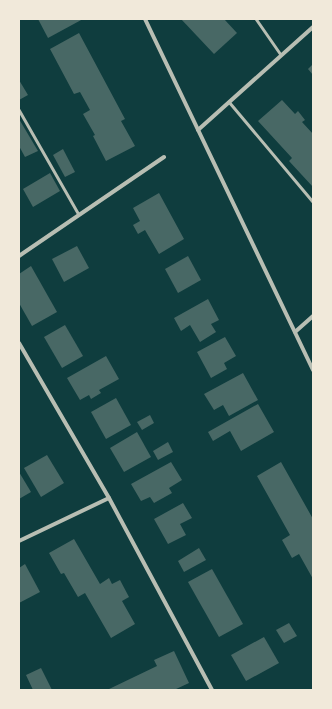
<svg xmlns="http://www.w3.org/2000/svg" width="332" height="709" font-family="'Open Sans',sans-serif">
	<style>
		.building { fill: #486865 }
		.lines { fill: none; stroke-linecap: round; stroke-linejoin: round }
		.service { stroke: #b8beb3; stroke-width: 3 }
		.minor { stroke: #b8beb3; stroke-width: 4 }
	</style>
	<rect width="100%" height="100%" fill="#0f3d3e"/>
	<g class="building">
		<path d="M 38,19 L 83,19 L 48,38 Z"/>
		<path d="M 181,19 L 224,19 L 237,33 L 214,54 Z"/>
		<path d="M 79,33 L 125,119 L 121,121 L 135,146 L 106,161 L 93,136 L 95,135 L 83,114 L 90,110 L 80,92 L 74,94 L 50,49 Z"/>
		<path d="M 313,64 L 313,75 L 308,69 Z"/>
		<path d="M 19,80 L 28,95 L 19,100 Z"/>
		<path d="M 282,100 L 295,114 L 298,111 L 305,120 L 302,122 L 313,134 L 313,187 L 289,161 L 292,158 L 258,121 Z"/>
		<path d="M 19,119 L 38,151 L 25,157 L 19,146 Z"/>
		<path d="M 63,149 L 75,172 L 65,177 L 53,155 Z"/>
		<path d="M 50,173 L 60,191 L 33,207 L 23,189 Z"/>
		<path d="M 159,193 L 184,239 L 159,254 L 145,230 L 138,234 L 133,225 L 140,221 L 133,208 Z"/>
		<path d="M 77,246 L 89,268 L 64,282 L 52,259 Z"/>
		<path d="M 188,256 L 201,280 L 178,293 L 165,269 Z"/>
		<path d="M 31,266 L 57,312 L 32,326 L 19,303 L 19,274 Z"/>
		<path d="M 208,299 L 219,320 L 211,324 L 216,332 L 200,342 L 190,325 L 181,331 L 174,318 Z"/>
		<path d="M 65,325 L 83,356 L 62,368 L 44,337 Z"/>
		<path d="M 225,337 L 236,356 L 224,363 L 227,369 L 211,378 L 197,352 Z"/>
		<path d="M 106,356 L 119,379 L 99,390 L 101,393 L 91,399 L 89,395 L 80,400 L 67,378 Z"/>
		<path d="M 243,373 L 258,400 L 229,416 L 223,405 L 214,410 L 204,394 Z"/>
		<path d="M 116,398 L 131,425 L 106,439 L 91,412 Z"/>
		<path d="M 258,404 L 274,432 L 241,451 L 230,431 L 213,441 L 208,432 Z"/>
		<path d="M 150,415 L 154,423 L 142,430 L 137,422 Z"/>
		<path d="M 137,432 L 151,457 L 124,472 L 110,448 Z"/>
		<path d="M 168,442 L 173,452 L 158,460 L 153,451 Z"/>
		<path d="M 47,455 L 64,483 L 41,497 L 24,468 Z"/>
		<path d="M 171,462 L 182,480 L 169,488 L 172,493 L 154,503 L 150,497 L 141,501 L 131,484 Z"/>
		<path d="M 281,462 L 313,519 L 313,579 L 299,554 L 292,558 L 282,540 L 290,535 L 257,476 Z"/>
		<path d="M 19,472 L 31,492 L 19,499 Z"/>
		<path d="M 183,503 L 192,518 L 180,524 L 186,535 L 168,544 L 154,519 Z"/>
		<path d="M 74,539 L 100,584 L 109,578 L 112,584 L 120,580 L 129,597 L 122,601 L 135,624 L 111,638 L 85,593 L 78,597 L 64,573 L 61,574 L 49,553 Z"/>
		<path d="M 199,548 L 206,560 L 184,572 L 178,561 Z"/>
		<path d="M 25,564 L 40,592 L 19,603 L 19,568 Z"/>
		<path d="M 212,569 L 243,624 L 219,637 L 188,582 Z"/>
		<path d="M 289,623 L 297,636 L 284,643 L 276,630 Z"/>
		<path d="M 264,637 L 279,663 L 246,681 L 231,655 Z"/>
		<path d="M 174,651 L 189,683 L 174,690 L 107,690 L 157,666 L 154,660 Z"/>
		<path d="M 41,668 L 52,690 L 33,690 L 26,675 Z"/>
	</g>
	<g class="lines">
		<g class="service">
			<path d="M 256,19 L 281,55"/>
			<path d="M 229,102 L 313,202"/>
			<path d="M 19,110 L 79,215"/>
		</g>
		<g class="minor">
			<path d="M 145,19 L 313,370"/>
			<path d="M 198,130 L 313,27"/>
			<path d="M 19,256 L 164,157"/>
			<path d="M 295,332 L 313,316"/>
			<path d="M 19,343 L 109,498 L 212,690"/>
			<path d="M 19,541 L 109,498"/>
		</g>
	</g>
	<rect width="332" height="709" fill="none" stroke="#f1e9da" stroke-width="40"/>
</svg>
